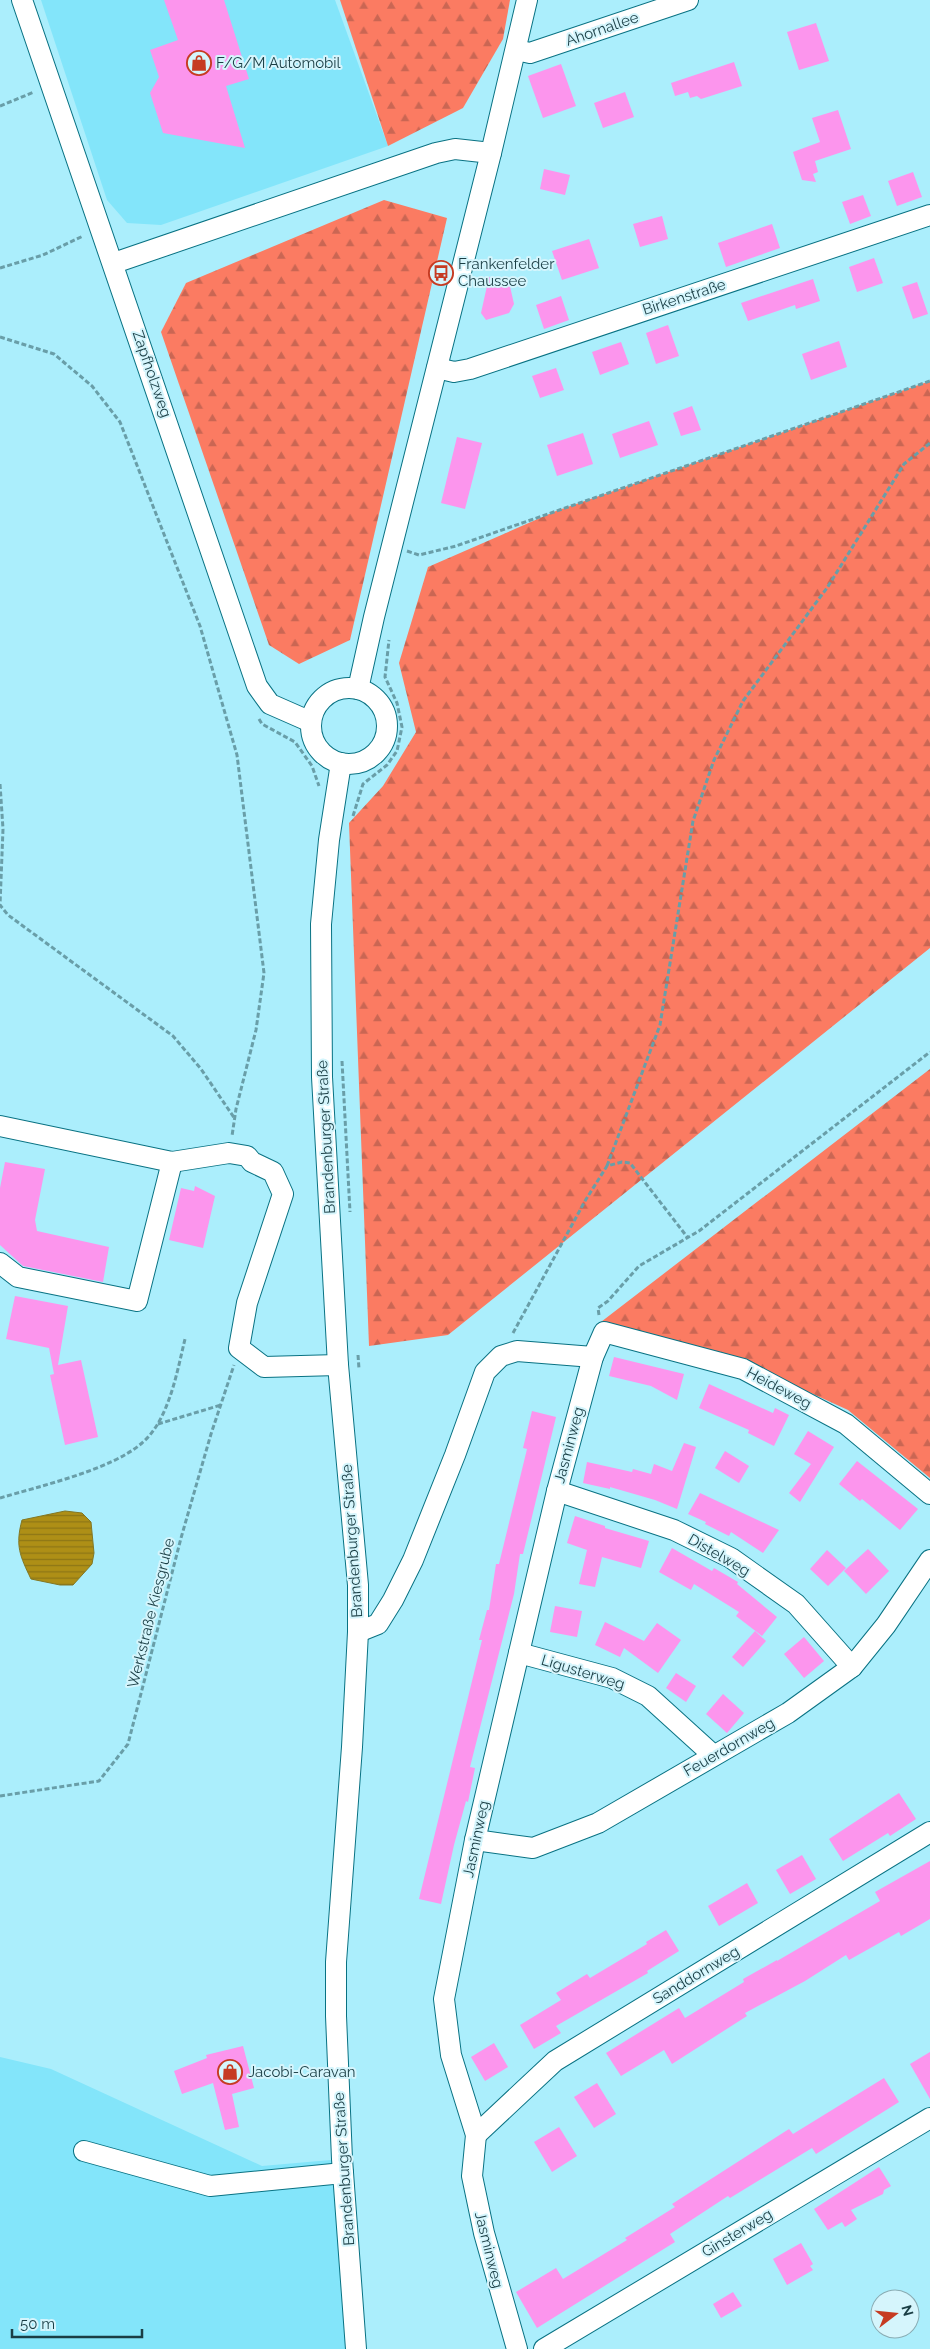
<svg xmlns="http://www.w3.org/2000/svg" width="930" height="2349" font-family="Raleway,sans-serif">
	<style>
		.built { fill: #83e5fa }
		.forest { fill: url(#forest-firs) }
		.water { fill: url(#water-rules); stroke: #827724 }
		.building { fill: #fc95ed }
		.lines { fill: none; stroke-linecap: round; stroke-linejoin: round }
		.minor-casing { stroke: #097283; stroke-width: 22 }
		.path { stroke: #699ea8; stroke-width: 3; stroke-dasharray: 5 2.5; stroke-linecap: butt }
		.minor { stroke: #fff; stroke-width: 20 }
		.labels { text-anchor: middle; stroke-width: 4; stroke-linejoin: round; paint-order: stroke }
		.street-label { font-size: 15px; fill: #1a3e45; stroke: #d5f5fc }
		.poi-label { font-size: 15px; fill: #1a3e45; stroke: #d5f5fc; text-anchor: start }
	</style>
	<defs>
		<pattern id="forest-firs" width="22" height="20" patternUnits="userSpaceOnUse" patternTransform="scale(1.25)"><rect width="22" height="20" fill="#fb7b62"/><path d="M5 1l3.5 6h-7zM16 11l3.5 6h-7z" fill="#ca6653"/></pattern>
		<pattern id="water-rules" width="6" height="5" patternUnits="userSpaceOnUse" patternTransform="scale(1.25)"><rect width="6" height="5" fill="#ae8f16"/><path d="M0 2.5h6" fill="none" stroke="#8d7616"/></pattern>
	</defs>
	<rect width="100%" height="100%" fill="#abeefc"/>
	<g class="built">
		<path d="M 41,0 L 335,0 L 388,146 L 161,225 L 127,223 L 107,200 Z"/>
		<path d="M 0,2057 L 51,2069 L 262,2166 L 342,2159 L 352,2349 L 0,2349 Z"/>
	</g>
	<g class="forest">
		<path d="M 340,0 L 510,0 L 503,39 L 463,108 L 388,146 Z"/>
		<path d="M 384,200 L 447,218 L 350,640 L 299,664 L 269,645 L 161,332 L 186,283 Z"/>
		<path d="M 930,381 L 930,948 L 448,1335 L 369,1346 L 349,823 L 383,786 L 416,732 L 399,663 L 428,567 L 556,511 Z"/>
		<path d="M 930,1069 L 930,1478 L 848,1410 L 736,1359 L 597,1325 Z"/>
	</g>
	<path class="water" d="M 65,1511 L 82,1513 L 91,1522 L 94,1553 L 92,1564 L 73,1585 L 60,1585 L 31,1579 C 20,1556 15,1546 22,1520 Z"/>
	<g class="building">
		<path d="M 164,0 L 224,0 L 249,79 L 226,86 L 245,148 L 163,133 L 150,93 L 159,77 L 150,50 L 178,40 Z"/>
		<path d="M 816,23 L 829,61 L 799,70 L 787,32 Z"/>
		<path d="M 734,62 L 742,86 L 701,99 L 697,96 L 690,98 L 688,92 L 675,96 L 671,83 Z"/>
		<path d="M 561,64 L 576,106 L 543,118 L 528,76 Z"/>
		<path d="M 625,92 L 634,117 L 603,128 L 594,103 Z"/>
		<path d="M 838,110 L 851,149 L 815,161 L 818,172 L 813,174 L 816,182 L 802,180 L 793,152 L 820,142 L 812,118 Z"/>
		<path d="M 544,169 L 570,175 L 565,195 L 540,189 Z"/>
		<path d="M 913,172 L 922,197 L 897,206 L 888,181 Z"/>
		<path d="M 863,195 L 871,216 L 850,224 L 842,202 Z"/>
		<path d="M 662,216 L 668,239 L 640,247 L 633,224 Z"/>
		<path d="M 772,224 L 780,248 L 726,267 L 718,243 Z"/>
		<path d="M 589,239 L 599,268 L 562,280 L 552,251 Z"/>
		<path d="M 874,258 L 883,283 L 857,292 L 849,267 Z"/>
		<path d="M 489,277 L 509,282 L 514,304 L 509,313 L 486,320 L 481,313 Z"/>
		<path d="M 813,279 L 820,301 L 796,309 L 795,305 L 748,321 L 741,303 Z"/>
		<path d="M 917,282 L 928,314 L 913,319 L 902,287 Z"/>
		<path d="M 561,296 L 569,320 L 544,329 L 536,305 Z"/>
		<path d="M 668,325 L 679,356 L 656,364 L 646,333 Z"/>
		<path d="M 839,341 L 847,367 L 811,380 L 802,354 Z"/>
		<path d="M 621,342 L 629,364 L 600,375 L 592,352 Z"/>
		<path d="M 556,368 L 564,390 L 540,398 L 532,376 Z"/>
		<path d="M 692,406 L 701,430 L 681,436 L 673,413 Z"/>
		<path d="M 649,421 L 658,445 L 620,458 L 612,434 Z"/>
		<path d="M 583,433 L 593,464 L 557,476 L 547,445 Z"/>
		<path d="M 457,437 L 482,443 L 465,509 L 441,503 Z"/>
		<path d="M 5,1162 L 45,1169 L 35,1220 L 37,1231 L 109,1247 L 103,1282 L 23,1266 L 0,1245 L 0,1188 Z"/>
		<path d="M 195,1186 L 215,1196 L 203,1248 L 169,1240 L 181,1188 L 194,1191 Z"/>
		<path d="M 15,1296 L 68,1306 L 58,1365 L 81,1360 L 98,1437 L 65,1445 L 50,1375 L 54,1374 L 49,1348 L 6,1339 Z"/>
		<path d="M 614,1357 L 684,1374 L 677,1400 L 651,1386 L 609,1376 Z"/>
		<path d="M 709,1384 L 773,1413 L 775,1408 L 789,1415 L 774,1446 L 748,1433 L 749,1430 L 699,1408 Z"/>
		<path d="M 532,1411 L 556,1417 L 523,1554 L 520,1554 L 514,1594 L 470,1767 L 475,1768 L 468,1802 L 466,1801 L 454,1845 L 441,1904 L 419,1899 L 482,1640 L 479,1640 L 487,1610 L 489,1610 L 496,1564 L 499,1564 L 527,1449 L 523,1448 Z"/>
		<path d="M 808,1431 L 834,1447 L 800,1502 L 789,1493 L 811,1464 L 794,1454 Z"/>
		<path d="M 684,1443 L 696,1447 L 677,1509 L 655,1500 L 610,1487 L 610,1489 L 583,1483 L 587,1462 L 632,1472 L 633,1469 L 651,1474 L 654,1464 L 672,1471 Z"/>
		<path d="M 725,1451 L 749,1466 L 739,1483 L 715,1468 Z"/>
		<path d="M 857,1461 L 918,1509 L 900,1530 L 862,1499 L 860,1501 L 839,1484 Z"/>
		<path d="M 700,1493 L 779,1530 L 763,1553 L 731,1532 L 729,1536 L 705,1524 L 706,1522 L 688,1514 Z"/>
		<path d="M 575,1516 L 605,1526 L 605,1528 L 649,1541 L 641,1568 L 602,1557 L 595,1587 L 579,1584 L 587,1550 L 567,1543 Z"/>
		<path d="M 672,1548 L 712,1571 L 714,1568 L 738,1582 L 737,1584 L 777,1617 L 762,1636 L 736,1616 L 739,1612 L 694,1584 L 691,1590 L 659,1572 Z"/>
		<path d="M 868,1549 L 889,1571 L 866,1594 L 844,1571 Z"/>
		<path d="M 827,1550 L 846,1568 L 828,1586 L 810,1569 Z"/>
		<path d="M 555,1606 L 582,1611 L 577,1637 L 550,1632 Z"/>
		<path d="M 605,1622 L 644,1641 L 657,1623 L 681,1640 L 658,1673 L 624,1648 L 620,1657 L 595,1645 Z"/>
		<path d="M 755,1631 L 766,1641 L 743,1667 L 732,1657 Z"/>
		<path d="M 804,1637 L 824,1661 L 804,1678 L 784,1654 Z"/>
		<path d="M 676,1673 L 696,1686 L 686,1702 L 666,1688 Z"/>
		<path d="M 723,1694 L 744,1713 L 727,1733 L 706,1714 Z"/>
		<path d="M 899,1793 L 916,1819 L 890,1836 L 888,1833 L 843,1861 L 829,1839 Z"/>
		<path d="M 802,1855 L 816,1879 L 790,1894 L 776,1870 Z"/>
		<path d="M 930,1861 L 930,1919 L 901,1936 L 899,1932 L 849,1960 L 846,1955 L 805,1981 L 745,2013 L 747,2016 L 672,2064 L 664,2050 L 621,2076 L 606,2053 L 679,2008 L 685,2018 L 744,1982 L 743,1979 L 777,1960 L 777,1961 L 880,1901 L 875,1892 Z"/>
		<path d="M 747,1883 L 758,1903 L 719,1926 L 708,1906 Z"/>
		<path d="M 666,1930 L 679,1951 L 647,1971 L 648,1973 L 556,2026 L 561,2033 L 534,2049 L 520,2025 L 561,2000 L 556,1993 L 587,1974 L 590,1978 L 647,1944 L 646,1942 Z"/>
		<path d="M 494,2043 L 508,2067 L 485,2081 L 471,2057 Z"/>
		<path d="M 243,2046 L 254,2088 L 232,2094 L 239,2127 L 225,2130 L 213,2083 L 182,2094 L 174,2071 L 207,2058 L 206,2055 Z"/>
		<path d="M 930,2052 L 930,2099 L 910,2064 Z"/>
		<path d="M 884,2078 L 899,2102 L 816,2154 L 812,2148 L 730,2198 L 728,2196 L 670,2234 L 675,2242 L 537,2328 L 516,2292 L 556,2268 L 563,2279 L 627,2240 L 625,2238 L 675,2207 L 672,2204 L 789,2129 L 793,2134 Z"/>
		<path d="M 597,2083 L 616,2114 L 594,2128 L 574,2097 Z"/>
		<path d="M 559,2127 L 577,2156 L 552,2172 L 534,2142 Z"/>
		<path d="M 879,2167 L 891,2186 L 884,2190 L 883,2194 L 851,2210 L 857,2219 L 845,2227 L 842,2222 L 828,2230 L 814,2209 Z"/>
		<path d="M 801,2243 L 813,2264 L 810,2266 L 813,2270 L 787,2285 L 773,2259 Z"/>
		<path d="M 733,2292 L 742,2306 L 721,2318 L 713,2304 Z"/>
	</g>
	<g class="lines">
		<defs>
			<g id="minor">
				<path d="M 22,0 L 257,686 L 270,704 L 311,722"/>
				<path d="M 516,50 L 530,53 L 688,0"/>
				<path d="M 114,263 L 436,153 L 455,149 L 491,153"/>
				<path d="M 437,368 L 454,372 L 470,369 L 930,215"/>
				<circle cx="349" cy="726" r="38"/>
				<path d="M 358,689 L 374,617 L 491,153 L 527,0"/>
				<path d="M 341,763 L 329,840 L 321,924 L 322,1077 L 338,1365 L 358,1585 L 358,1632 L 352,1747 L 336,1962 L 336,2016 L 342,2159 L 356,2349"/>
				<path d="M 0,1126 L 172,1162 L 229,1153 L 247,1156 L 252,1162 L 273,1172 L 283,1194 L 247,1303 L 239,1348 L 264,1367 L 338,1365"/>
				<path d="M 0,1263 L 18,1277 L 137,1301 L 172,1162"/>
				<path d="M 557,1491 L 674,1530 L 731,1558 L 796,1604 L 852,1667"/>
				<path d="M 358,1632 L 378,1624 L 393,1600 L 413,1560 L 455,1455 L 485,1372 L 501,1356 L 517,1351 L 593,1357"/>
				<path d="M 519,1653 L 612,1678 L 648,1696 L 713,1755"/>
				<path d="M 475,1840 L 533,1848 L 598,1823 L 788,1713 L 852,1667 L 886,1625 L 930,1560"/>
				<path d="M 476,2135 L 555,2061 L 930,1832"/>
				<path d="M 84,2151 L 210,2186 L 343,2173"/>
				<path d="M 517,2349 L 484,2233 L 472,2176 L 476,2135 L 451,2055 L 444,1999 L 475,1840 L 557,1491 L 593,1357 L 604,1332 L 743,1369 L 846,1424 L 930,1494"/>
				<path d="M 544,2349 L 930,2118"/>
			</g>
		</defs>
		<use href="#minor" class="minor-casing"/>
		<g class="path">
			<path d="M 0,106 L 34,92"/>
			<path d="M 0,268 L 43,255 L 83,236"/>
			<path d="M 0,337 L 54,354 L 92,386 L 120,422 L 200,626 L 237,755 L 264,973 L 256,1030 L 236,1109 L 232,1136"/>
			<path d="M 407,551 L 419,555 L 456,546 L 930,381"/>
			<path d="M 259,719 L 262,724 L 295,742 L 312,766 L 319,786"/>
			<path d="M 0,784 L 3,829 L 0,905 L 8,915 L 173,1036 L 201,1069 L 235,1119"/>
			<path d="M 353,816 L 363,784 L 387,765 L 397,751 L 402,727 L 397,703 L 385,677 L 389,640"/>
			<path d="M 342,1061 L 350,1212"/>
			<path d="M 607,1166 L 660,1025 L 693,821 L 714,760 L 743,701 L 827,588 L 904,464 L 930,443"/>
			<path d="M 599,1315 L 598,1308 L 608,1301 L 639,1266 L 699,1231 L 930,1052"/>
			<path d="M 513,1333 L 585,1201 L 607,1166 L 622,1162 L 630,1163 L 688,1238"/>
			<path d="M 358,1355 L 359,1369"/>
			<path d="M 158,1424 L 221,1405"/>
			<path d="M 0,1498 C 40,1486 111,1470 142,1443 C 169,1420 177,1372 185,1339"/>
			<path d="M 0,1796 L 99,1781 L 128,1744 L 181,1538 L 211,1434 L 234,1365"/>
		</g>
		<use href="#minor" class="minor"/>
	</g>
	<defs>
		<symbol id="shop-ring" viewBox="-11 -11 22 22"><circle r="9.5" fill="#d5f5fc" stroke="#c63b22" stroke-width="1.5"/><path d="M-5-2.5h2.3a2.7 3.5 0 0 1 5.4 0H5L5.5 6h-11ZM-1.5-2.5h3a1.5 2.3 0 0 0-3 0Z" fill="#c63b22"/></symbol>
		<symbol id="bus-ring" viewBox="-11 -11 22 22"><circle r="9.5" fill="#d5f5fc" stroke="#c63b22" stroke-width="1.5"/><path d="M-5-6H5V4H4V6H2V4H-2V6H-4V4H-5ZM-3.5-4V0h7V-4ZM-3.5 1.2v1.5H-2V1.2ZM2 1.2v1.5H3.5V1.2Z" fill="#c63b22"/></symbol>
	</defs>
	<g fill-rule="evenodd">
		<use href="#shop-ring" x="185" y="49" width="28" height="28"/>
		<use href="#bus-ring" x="427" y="259" width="28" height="28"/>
		<use href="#shop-ring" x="216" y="2058" width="28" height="28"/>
	</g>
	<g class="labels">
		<g class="street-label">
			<text transform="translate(602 29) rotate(-19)" y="5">Ahornallee</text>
			<text transform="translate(684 297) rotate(-18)" y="5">Birkenstraße</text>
			<text transform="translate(152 374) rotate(71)" y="5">Zapfholzweg</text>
			<text transform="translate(326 1137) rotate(-93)" y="5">Brandenburger Straße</text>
			<text transform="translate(779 1388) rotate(28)" y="5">Heideweg</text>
			<text transform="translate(569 1445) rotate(-75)" y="5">Jasminweg</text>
			<text transform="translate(352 1541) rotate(-94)" y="5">Brandenburger Straße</text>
			<text transform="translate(719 1555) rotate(30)" y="5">Distelweg</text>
			<text transform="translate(151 1613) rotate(-76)" y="5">Werkstraße Kiesgrube</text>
			<text transform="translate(583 1672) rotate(17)" y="5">Ligusterweg</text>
			<text transform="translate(729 1747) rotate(-30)" y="5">Feuerdornweg</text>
			<text transform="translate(476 1839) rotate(-78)" y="5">Jasminweg</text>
			<text transform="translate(696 1975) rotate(-31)" y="5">Sanddornweg</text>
			<text transform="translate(344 2169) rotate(-94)" y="5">Brandenburger Straße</text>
			<text transform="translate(737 2233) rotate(-31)" y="5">Ginsterweg</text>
			<text transform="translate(489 2250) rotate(76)" y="5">Jasminweg</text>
		</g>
		<g class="poi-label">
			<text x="216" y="68">F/G/M Automobil</text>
			<text x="458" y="269">Frankenfelder<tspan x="458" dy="17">Chaussee</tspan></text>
			<text x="248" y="2077">Jacobi-Caravan</text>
		</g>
	</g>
	<g transform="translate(895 2314) rotate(74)"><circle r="24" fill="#d5f5fc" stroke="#8aacb3"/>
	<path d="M0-4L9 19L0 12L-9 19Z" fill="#c63b22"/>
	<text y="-8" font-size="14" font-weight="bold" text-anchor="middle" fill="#1a3e45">N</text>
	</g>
	<path d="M12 2329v8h130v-8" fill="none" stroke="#1a3e45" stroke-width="2.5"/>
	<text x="20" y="2329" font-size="15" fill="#1a3e45" stroke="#d5f5fc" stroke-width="4" paint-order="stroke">50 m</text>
</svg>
